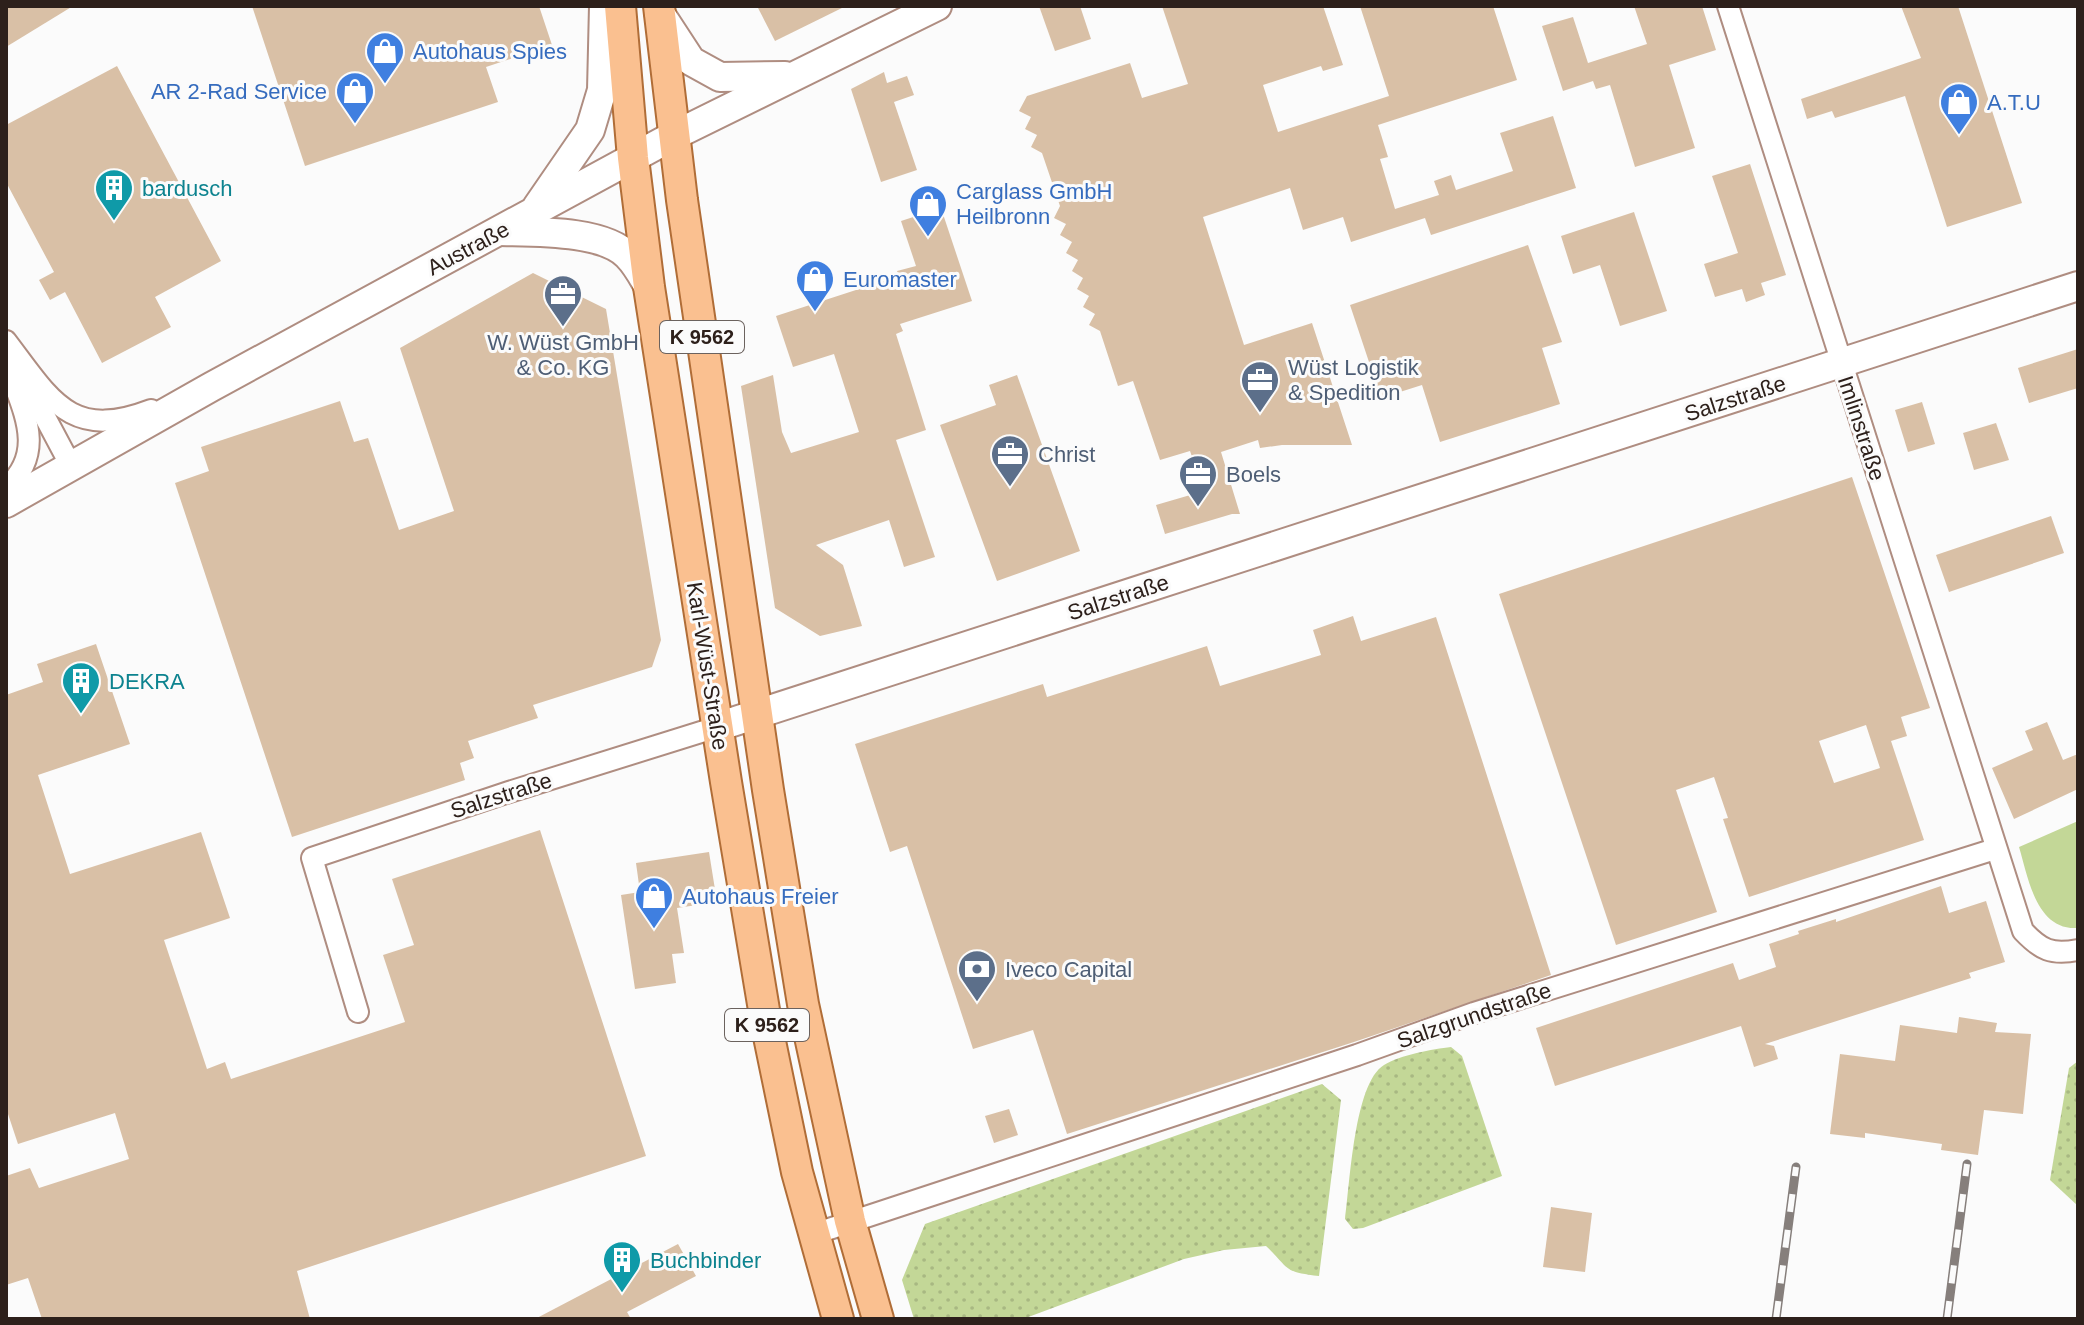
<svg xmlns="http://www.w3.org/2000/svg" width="2084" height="1325" font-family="Arial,sans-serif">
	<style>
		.grass { fill: url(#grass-dots) }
		.garden { fill: #c3d797 }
		.building { fill: #d9c0a6; fill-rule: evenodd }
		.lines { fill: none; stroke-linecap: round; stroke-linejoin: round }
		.street-casing { stroke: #af8d81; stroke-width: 24 }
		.secondary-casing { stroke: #af8d81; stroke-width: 32 }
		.primary-casing { stroke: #b06d37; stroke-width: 34 }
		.street { stroke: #fff; stroke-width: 20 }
		.secondary { stroke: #fff; stroke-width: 28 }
		.primary { stroke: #fac090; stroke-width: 30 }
		.rail-casing { stroke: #867f7c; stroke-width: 9 }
		.rail { stroke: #fbfbfb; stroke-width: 6; stroke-dasharray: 18; stroke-linecap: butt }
		.labels { text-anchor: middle; stroke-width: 6; stroke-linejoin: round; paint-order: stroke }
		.shield { fill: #fbfbfb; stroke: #6b625e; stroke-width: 2 }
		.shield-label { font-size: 20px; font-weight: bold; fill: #2d201b }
		.shop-label { font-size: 22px; fill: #366cbe; stroke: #fbfbfb; text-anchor: start }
		.culture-label { font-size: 22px; fill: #0d838f; stroke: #fbfbfb; text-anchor: start }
		.street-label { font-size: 22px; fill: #2d201b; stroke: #fbfbfb }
		.service-label { font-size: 22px; fill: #4e5e75; stroke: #fbfbfb; text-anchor: start }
	</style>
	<defs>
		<pattern id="grass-dots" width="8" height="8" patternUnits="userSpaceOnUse" patternTransform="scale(2)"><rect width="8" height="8" fill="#c3d797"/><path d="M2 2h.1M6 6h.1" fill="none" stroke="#a8b882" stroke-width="1.8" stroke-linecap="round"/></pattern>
	</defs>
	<rect width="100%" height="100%" fill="#fbfbfb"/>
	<g class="grass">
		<path d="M 1451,1047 L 1462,1056 L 1502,1176 L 1363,1228 L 1353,1229 L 1345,1219 C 1350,1184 1354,1083 1384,1065 C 1400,1055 1433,1049 1451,1047 Z"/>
		<path d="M 2078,1061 L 2078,1206 L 2050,1180 L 2069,1068 Z"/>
		<path d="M 1322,1084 L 1341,1100 L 1319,1276 C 1283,1272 1290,1269 1266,1246 L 1224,1250 L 1184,1259 L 1023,1319 L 914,1319 L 902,1280 L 925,1224 Z"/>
	</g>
	<path class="garden" d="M 2078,821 L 2078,928 C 2036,931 2028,877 2019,847 Z"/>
	<g class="building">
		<path d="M 6,6 L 73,6 L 6,47 Z"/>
		<path d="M 252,6 L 539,6 L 552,45 L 486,67 L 498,102 L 305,166 Z"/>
		<path d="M 757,6 L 846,6 L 775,41 Z"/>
		<path d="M 1039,6 L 1080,6 L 1091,39 L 1055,51 Z"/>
		<path d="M 1162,6 L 1323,6 L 1343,65 L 1323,71 L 1321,66 L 1263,85 L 1278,132 L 1389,96 L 1360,6 L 1493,6 L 1517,80 L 1378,125 L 1388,157 L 1380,159 L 1395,209 L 1439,195 L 1434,181 L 1451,175 L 1456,190 L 1513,171 L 1500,133 L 1553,116 L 1576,188 L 1431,235 L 1425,218 L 1351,242 L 1343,217 L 1303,230 L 1290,188 L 1203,217 L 1244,345 L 1312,323 L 1352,445 L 1282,445 L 1260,448 L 1258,440 L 1221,452 L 1240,514 L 1232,514 L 1165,534 L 1156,505 L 1204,491 L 1190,451 L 1160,460 L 1133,381 L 1118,386 L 1100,331 L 1089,325 L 1095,314 L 1083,307 L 1089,296 L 1077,289 L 1083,278 L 1072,271 L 1078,260 L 1066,253 L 1072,242 L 1060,235 L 1066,224 L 1054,218 L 1060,206 L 1042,153 L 1031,147 L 1037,135 L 1025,129 L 1031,117 L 1019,111 L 1027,96 L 1130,63 L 1142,98 L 1188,84 Z"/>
		<path d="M 1634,6 L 1702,6 L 1716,50 L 1669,65 L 1695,148 L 1635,167 L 1610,85 L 1596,89 L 1593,81 L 1563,91 L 1542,26 L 1573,17 L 1588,63 L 1647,44 Z"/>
		<path d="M 1901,6 L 1958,6 L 2022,203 L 1947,227 L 1905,96 L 1835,118 L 1832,111 L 1807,119 L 1801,99 L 1921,58 Z"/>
		<path d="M 117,66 L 221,261 L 155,297 L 171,327 L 102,363 L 65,292 L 50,300 L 39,280 L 54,272 L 6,182 L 6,125 Z"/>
		<path d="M 884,72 L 887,83 L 907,76 L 914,95 L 894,102 L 917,170 L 881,182 L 851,89 Z"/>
		<path d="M 1750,164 L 1786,275 L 1761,283 L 1765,295 L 1746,302 L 1742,289 L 1715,297 L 1704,264 L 1738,253 L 1712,176 Z"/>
		<path d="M 941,208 L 972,301 L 900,324 L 903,331 L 896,334 L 926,430 L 896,440 L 935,557 L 904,567 L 889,520 L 816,545 L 843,565 L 862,626 L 820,636 L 775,608 L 741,386 L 773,375 L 782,432 L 791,453 L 859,432 L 834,354 L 793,367 L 776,316 L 899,276 L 897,271 L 916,266 L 901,221 Z"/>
		<path d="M 1634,212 L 1667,311 L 1620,326 L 1600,265 L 1573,274 L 1561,236 Z"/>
		<path d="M 1528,245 L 1562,342 L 1542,348 L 1560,404 L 1440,442 L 1422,385 L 1381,398 L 1350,305 Z"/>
		<path d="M 533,273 L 606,309 L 661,640 L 652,667 L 533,705 L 538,718 L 468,741 L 474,758 L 460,763 L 465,780 L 292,837 L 175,483 L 209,471 L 201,447 L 340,401 L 354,442 L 368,438 L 399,530 L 454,511 L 400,348 Z"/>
		<path d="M 2078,349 L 2078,388 L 2029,403 L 2018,368 Z"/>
		<path d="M 1017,375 L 1080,551 L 997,581 L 940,425 L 996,405 L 989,385 Z"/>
		<path d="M 1922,402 L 1935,444 L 1908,452 L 1895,410 Z"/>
		<path d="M 1996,423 L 2009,460 L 1974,470 L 1963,433 Z"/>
		<path d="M 1852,477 L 1930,708 L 1901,717 L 1907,736 L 1891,741 L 1924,840 L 1749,897 L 1723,819 L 1728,818 L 1714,777 L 1676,790 L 1717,912 L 1616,945 L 1499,594 ZM 1866,725 L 1880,768 L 1834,783 L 1819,741 Z"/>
		<path d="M 2051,516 L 2064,553 L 1949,592 L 1936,555 Z"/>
		<path d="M 1353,616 L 1361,641 L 1436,617 L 1551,975 L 1354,1042 L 1067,1134 L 1033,1030 L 973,1049 L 907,846 L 890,852 L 855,744 L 1043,684 L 1047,697 L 1207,646 L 1220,686 L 1321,655 L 1313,630 Z"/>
		<path d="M 96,644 L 130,744 L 38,775 L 70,874 L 201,832 L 230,918 L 164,940 L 207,1069 L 225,1062 L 231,1079 L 405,1022 L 383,955 L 414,945 L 392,879 L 540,830 L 646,1156 L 297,1271 L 310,1319 L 42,1319 L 28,1278 L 6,1285 L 6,1176 L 30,1168 L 39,1188 L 129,1159 L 115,1113 L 18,1144 L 6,1108 L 6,695 L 43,682 L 37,664 Z"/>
		<path d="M 2047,722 L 2063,760 L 2078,754 L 2078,789 L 2014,819 L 1992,768 L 2033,750 L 2025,731 Z"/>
		<path d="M 709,852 L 717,902 L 677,908 L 684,953 L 672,954 L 676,983 L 635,989 L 621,895 L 640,892 L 636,863 Z"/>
		<path d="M 1941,886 L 1949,913 L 1986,901 L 2005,962 L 1969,973 L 1971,978 L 1765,1044 L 1774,1046 L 1778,1059 L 1754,1067 L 1741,1026 L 1555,1086 L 1536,1028 L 1733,963 L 1739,980 L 1776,967 L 1769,944 L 1799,934 L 1798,931 L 1836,919 L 1836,922 Z"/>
		<path d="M 1959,1017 L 1997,1023 L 1995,1032 L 2031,1034 L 2023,1114 L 1984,1110 L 1978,1155 L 1941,1150 L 1942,1144 L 1865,1133 L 1865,1138 L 1830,1134 L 1840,1054 L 1895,1061 L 1900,1025 L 1957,1033 Z"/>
		<path d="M 1009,1109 L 1018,1135 L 994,1143 L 985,1116 Z"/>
		<path d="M 1551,1207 L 1592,1213 L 1585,1272 L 1543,1267 Z"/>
		<path d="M 678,1244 L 696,1276 L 627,1312 L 631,1319 L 535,1319 Z"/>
	</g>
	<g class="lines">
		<defs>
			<g id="street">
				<path d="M 1728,6 L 2023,931 C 2041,950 2051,955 2078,950"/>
				<path d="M 6,341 C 51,400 70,441 151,410"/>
				<path d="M 6,360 C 19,405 50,449 6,488"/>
				<path d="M 28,385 L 71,466"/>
				<path d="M 358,1012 L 312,858 L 509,792 L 717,727"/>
				<path d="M 814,1234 L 1357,1055 L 1474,1013 L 1995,849"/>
			</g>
			<g id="secondary">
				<path d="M 659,12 L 691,61 L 720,77 L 785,76"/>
				<path d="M 537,207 L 590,130 L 602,90 L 604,6"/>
				<path d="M 500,231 C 534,232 604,230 628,256 C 637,265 643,277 649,287"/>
				<path d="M 6,503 L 211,387 L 673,136 L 937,6"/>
				<path d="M 717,727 L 2078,286"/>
			</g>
			<g id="primary">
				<path d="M 620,6 L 633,158 L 649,287 L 726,782 L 766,1022 L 797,1172 L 838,1319"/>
				<path d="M 659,6 L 682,200 L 768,790 L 803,1004 L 850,1221 L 878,1319"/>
			</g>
		</defs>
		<use href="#street" class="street-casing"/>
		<use href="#secondary" class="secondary-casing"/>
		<use href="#primary" class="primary-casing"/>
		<use href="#street" class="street"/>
		<use href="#secondary" class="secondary"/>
		<use href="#primary" class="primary"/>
		<defs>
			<g id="rail">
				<path d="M 1776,1319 L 1796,1167"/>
				<path d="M 1947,1319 L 1967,1164"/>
			</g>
		</defs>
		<use href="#rail" class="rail-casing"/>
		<use href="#rail" class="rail"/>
	</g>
	<defs>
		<symbol id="shop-pin" viewBox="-11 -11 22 30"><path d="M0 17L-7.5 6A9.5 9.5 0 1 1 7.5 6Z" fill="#3f7fe0" stroke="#fbfbfb"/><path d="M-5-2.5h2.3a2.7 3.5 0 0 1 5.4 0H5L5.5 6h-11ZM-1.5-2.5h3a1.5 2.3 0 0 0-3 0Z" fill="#fff"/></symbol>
		<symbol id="building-pin" viewBox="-11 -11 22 30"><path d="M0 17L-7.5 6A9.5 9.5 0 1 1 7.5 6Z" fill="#0f9aa8" stroke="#fbfbfb"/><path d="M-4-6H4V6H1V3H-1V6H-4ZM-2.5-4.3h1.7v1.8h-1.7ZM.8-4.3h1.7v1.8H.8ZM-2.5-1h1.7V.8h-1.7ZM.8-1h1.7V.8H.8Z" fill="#fff"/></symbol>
		<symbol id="office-pin" viewBox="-11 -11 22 30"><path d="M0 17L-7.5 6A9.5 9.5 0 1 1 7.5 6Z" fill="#5c6f8a" stroke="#fbfbfb"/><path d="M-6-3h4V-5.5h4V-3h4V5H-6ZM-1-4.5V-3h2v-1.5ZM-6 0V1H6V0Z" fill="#fff"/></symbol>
		<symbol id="bank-pin" viewBox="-11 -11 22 30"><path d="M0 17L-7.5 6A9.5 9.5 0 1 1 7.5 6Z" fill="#5c6f8a" stroke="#fbfbfb"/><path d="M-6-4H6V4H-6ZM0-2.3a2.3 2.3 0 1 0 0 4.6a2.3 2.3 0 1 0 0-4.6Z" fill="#fff"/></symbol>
	</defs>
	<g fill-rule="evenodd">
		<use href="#shop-pin" x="363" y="29" width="44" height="60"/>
		<use href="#shop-pin" x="333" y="69" width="44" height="60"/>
		<use href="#shop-pin" x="1937" y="80" width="44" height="60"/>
		<use href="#building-pin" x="92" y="166" width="44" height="60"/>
		<use href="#shop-pin" x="906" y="182" width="44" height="60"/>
		<use href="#shop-pin" x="793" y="257" width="44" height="60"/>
		<use href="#office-pin" x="541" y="272" width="44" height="60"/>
		<use href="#office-pin" x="1238" y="358" width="44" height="60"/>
		<use href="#office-pin" x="988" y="432" width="44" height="60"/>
		<use href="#office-pin" x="1176" y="452" width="44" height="60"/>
		<use href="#building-pin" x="59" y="659" width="44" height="60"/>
		<use href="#shop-pin" x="632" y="874" width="44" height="60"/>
		<use href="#bank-pin" x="955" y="947" width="44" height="60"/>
		<use href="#building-pin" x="600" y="1238" width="44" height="60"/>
	</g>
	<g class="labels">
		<g class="shield">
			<rect x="660" y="321" width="84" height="32" rx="6"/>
			<rect x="725" y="1009" width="84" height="32" rx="6"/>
		</g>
		<g class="shield-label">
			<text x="702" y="344">K 9562</text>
			<text x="767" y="1032">K 9562</text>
		</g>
		<g class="shop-label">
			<text x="413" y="59">Autohaus Spies</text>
			<text x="327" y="99" text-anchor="end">AR 2-Rad Service</text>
			<text x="1987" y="110">A.T.U</text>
			<text x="956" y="199">Carglass GmbH<tspan x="956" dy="25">Heilbronn</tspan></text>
			<text x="843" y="287">Euromaster</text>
			<text x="682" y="904">Autohaus Freier</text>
		</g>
		<g class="culture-label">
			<text x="142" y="196">bardusch</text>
			<text x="109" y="689">DEKRA</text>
			<text x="650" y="1268">Buchbinder</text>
		</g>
		<g class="street-label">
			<text transform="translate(468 248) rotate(-28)" y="8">Austraße</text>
			<text transform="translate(1735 398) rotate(-18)" y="8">Salzstraße</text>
			<text transform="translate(1862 428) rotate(72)" y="8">Imlinstraße</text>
			<text transform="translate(1118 597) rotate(-18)" y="8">Salzstraße</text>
			<text transform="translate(708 666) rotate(81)" y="8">Karl-Wüst-Straße</text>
			<text transform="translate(501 795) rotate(-18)" y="8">Salzstraße</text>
			<text transform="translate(1474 1015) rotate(-19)" y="8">Salzgrundstraße</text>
		</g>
		<g class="service-label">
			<text x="563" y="350" text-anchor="middle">W. Wüst GmbH<tspan x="563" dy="25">&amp; Co. KG</tspan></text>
			<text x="1288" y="375">Wüst Logistik<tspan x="1288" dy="25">&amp; Spedition</tspan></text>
			<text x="1038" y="462">Christ</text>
			<text x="1226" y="482">Boels</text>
			<text x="1005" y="977">Iveco Capital</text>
		</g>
	</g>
	<rect width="2084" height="1325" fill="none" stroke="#2d201b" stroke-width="16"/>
</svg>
